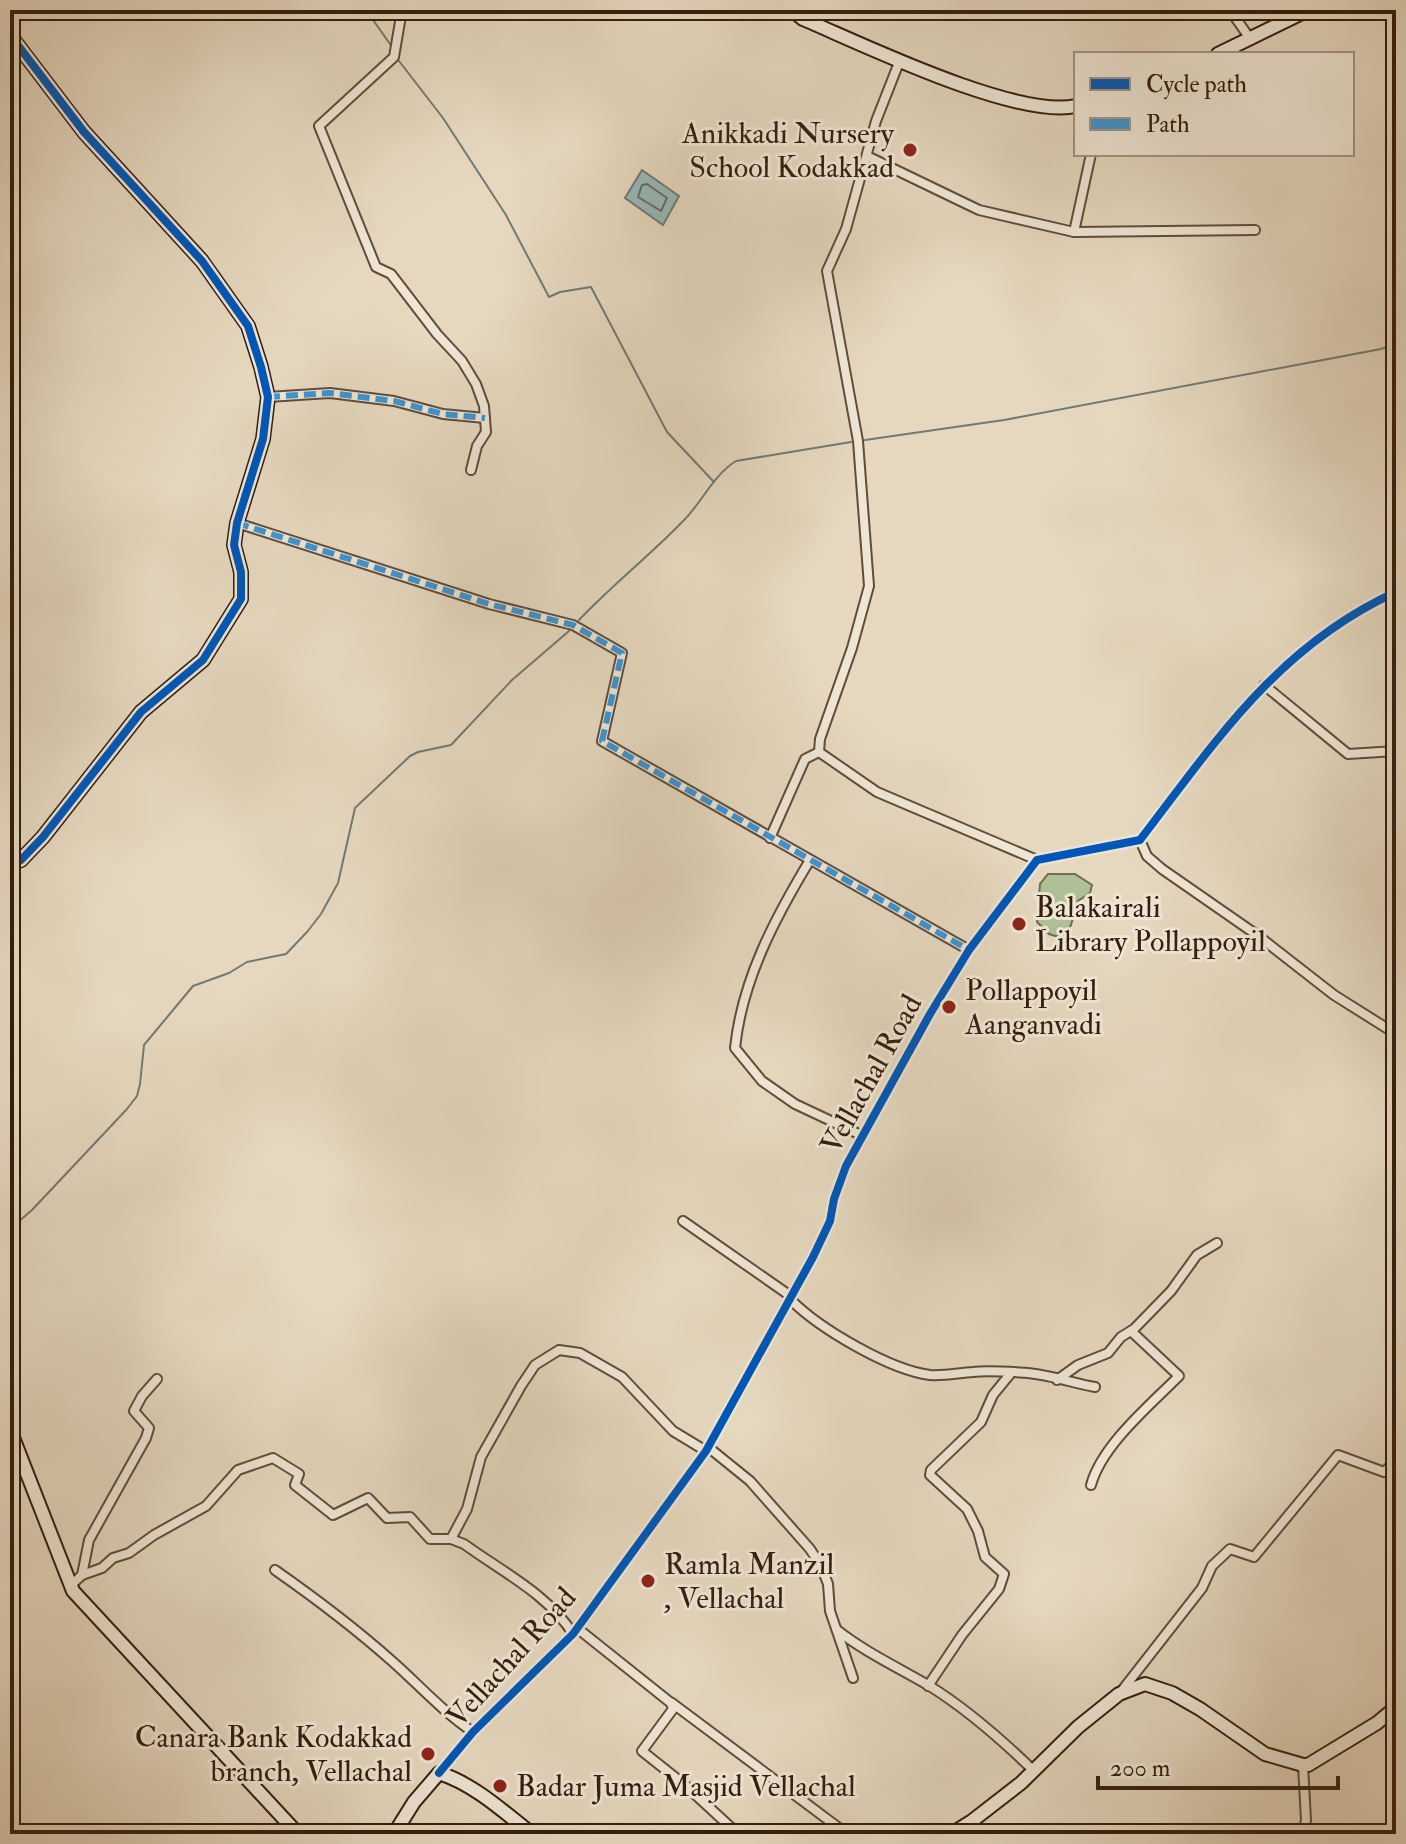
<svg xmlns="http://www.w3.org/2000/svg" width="1406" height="1844" font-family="'IM FELL Double Pica',serif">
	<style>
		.green { fill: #afc096; stroke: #726e52; stroke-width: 2 }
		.water { fill: #98b8ba; stroke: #707a75; stroke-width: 2 }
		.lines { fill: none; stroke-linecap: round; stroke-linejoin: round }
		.shore { stroke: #666a64; stroke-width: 2 }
		.stream { stroke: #707a75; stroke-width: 2 }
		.street-casing { stroke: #614c3a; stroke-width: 12 }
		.secondary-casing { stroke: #351d0e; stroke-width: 16 }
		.street { stroke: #eee6d5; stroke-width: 8 }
		.secondary { stroke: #eee6d5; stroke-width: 12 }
		.quiet { stroke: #3e94d2; stroke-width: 6; stroke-dasharray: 12 6; stroke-linecap: butt }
		.cycleway-casing { stroke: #eee6d5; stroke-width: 13 }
		.cycleway { stroke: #0057b8; stroke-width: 8 }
		.poi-dot { fill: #8f2418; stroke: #eee6d5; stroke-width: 3 }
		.labels { text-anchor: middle; stroke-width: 6; stroke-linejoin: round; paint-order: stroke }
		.poi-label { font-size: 30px; fill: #351d0e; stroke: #eee6d5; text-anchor: start }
		.street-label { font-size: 30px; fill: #351d0e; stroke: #eee6d5 }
	</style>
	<rect width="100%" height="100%" fill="#e5d8bf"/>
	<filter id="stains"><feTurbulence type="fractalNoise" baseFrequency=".0025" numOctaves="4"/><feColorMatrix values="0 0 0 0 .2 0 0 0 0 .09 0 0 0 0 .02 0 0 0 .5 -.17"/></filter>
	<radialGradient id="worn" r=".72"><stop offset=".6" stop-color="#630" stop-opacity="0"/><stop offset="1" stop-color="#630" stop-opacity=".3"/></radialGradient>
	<path class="green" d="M 1048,874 L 1075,874 L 1092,885 L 1090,893 L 1078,901 L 1071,925 L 1062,938 L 1049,934 L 1037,922 L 1040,884 Z"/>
	<path class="water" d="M 642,170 L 679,196 L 663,225 L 625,198 Z"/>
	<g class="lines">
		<path class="shore" d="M 647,184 L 667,198 L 661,211 L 638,197 L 642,185 Z"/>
		<g class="stream">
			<path d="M 366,10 L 390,44"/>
			<path d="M 399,61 L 443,118 L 506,215 L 549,297 L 560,292 L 591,287 L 667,432 L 714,482"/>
			<path d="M 865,440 L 1004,420 L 1381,349 L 1396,343"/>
			<path d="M 579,620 C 613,584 653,553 687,517 C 704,498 715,474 736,461 L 851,442"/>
			<path d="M 10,1224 L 17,1223 L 32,1210 L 127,1109 L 137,1096 L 140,1084 L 144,1045 L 193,986 L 229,973 L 247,962 L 286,954 L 307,932 L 321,914 L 338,883 L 355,808 L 410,756 L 418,752 L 451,745 L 512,680 L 569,631"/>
		</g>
		<defs>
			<g id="street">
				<path d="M 402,10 L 394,57 L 319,126 L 376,267 L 391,274 L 437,334 L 462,361 L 476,384 L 484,406 L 486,432 L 477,446 L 471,470"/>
				<path d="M 1230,10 L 1251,40"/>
				<path d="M 1391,10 L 1396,15"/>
				<path d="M 900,60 L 876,121 L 846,229 L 827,271 L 858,441 L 869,586 L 852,648 L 820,739 L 819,752 L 877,792 L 1037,860"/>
				<path d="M 1091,154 L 1074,232 L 1255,230"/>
				<path d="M 867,156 L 979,210 L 1074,232"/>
				<path d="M 268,397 L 330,393 L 394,401 L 443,414 L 485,418"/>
				<path d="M 237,523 L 489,604 L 573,625 L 622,653 L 602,741 L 969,950"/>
				<path d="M 1264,685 L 1348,754 L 1396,751"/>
				<path d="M 770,838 L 805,759 L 819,752"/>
				<path d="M 1140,840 L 1147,856 L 1162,869 L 1257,935 L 1334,995 L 1396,1034"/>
				<path d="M 810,860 C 775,918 742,980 735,1048 L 762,1081 L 795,1104 L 863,1136"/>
				<path d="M 683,1221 L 792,1297"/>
				<path d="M 791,1300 C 820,1329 890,1370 930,1375 C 944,1376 958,1373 973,1372 C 990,1370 1011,1372 1028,1373 C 1050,1375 1073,1383 1095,1387"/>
				<path d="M 1057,1380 L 1078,1365 L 1108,1353 L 1121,1337 L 1134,1329 L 1171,1291 L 1197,1255 L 1217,1243"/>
				<path d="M 708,1447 L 750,1481 L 810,1549 L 821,1566 L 828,1584 L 830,1611 L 853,1678"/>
				<path d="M 1091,1485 C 1102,1445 1150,1405 1179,1376 L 1131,1331"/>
				<path d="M 275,1570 C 315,1598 356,1629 393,1662 C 419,1685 443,1712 473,1732"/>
				<path d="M 82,1575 L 89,1540 L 146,1438 L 149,1428 L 134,1411 L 142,1396 L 157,1379"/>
				<path d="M 70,1586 L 82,1575 L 102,1568 L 113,1558 L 129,1553 L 154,1535 L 206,1506 L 238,1470 L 273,1458 L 299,1474 L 295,1485 L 333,1515 L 368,1498 L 387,1518 L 410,1517 L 430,1539 L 451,1539"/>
				<path d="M 577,1628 L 671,1703 L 673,1709 L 642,1751 L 686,1786 L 738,1834"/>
				<path d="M 837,1630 C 865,1652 897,1667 928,1685 C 967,1709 1001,1739 1034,1771"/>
				<path d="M 573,1634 C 549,1595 501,1571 464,1544 L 451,1539 L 467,1509 L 481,1457 L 521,1386 L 535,1365 L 559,1350 L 580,1353 L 622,1377 L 673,1431 L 706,1451"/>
				<path d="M 928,1686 L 962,1635 L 999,1589 L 1004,1574 L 985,1557 L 978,1531 L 967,1509 L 930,1475 L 931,1470 L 981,1422 L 993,1395 L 1011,1373"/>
				<path d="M 1120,1693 L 1202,1588 L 1212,1566 L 1230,1549 L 1254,1557 L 1338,1455 L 1384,1472 L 1396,1461"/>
				<path d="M 672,1703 L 847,1834"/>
				<path d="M 1303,1765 L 1306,1820 L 1303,1834"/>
				<path d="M 439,1773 L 473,1732 L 573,1634 L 706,1451 L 813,1257 L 830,1221 L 834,1199 L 846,1166 L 930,1014 L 969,950 L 1037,860 L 1140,840 C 1216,741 1278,646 1396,592"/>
			</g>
			<g id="secondary">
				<path d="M 792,10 L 803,19 C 862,44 1016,119 1076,106"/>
				<path d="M 10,35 L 84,132 L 202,261 L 248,326 L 261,367 L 268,397 L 263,439 L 237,523 L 234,545 L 241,572 L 241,599 L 203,660 L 141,712 L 43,837 L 21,860 L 10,865"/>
				<path d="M 1218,54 L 1308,10"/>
				<path d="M 10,1430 L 73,1591 L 298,1834"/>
				<path d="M 394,1834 L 414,1802 L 439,1773 C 474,1784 504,1812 532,1834"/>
				<path d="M 951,1834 L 972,1821 L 1021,1783 L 1078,1727 L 1119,1694 L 1145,1684 L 1172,1693 L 1200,1709 L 1265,1754 L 1303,1765 L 1308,1765 L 1377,1723 L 1396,1707"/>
			</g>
		</defs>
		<use href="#street" class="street-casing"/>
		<use href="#secondary" class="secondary-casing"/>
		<use href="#street" class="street"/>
		<use href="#secondary" class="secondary"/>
		<g class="quiet">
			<path d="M 268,397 L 330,393 L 394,401 L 443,414 L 485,418"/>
			<path d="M 237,523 L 489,604 L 573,625 L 622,653 L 602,741 L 969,950"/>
		</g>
		<defs>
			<g id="cycleway">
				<path d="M 10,35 L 84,132 L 202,261 L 248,326 L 261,367 L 268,397 L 263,439 L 237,523 L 234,545 L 241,572 L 241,599 L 203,660 L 141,712 L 43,837 L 21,860 L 10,865"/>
				<path d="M 439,1773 L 473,1732 L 573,1634 L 706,1451 L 813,1257 L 830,1221 L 834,1199 L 846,1166 L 930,1014 L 969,950 L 1037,860 L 1140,840 C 1216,741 1278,646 1396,592"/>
			</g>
		</defs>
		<use href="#cycleway" class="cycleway-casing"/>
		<use href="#cycleway" class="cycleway"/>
	</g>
	<g class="poi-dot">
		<circle cx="910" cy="150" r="8"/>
		<circle cx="1019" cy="924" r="8"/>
		<circle cx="949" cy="1007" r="8"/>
		<circle cx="648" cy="1581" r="8"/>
		<circle cx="428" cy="1754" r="8"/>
		<circle cx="500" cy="1786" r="8"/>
	</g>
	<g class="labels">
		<g class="poi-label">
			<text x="894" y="143" text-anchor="end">Anikkadi Nursery<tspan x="894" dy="34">School Kodakkad</tspan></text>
			<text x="1035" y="917">Balakairali<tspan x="1035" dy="34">Library Pollappoyil</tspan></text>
			<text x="965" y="1000">Pollappoyil<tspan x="965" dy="34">Aanganvadi</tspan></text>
			<text x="664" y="1574">Ramla Manzil<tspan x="664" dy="34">, Vellachal</tspan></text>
			<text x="412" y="1747" text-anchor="end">Canara Bank Kodakkad<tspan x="412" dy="34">branch, Vellachal</tspan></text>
			<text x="516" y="1796">Badar Juma Masjid Vellachal</text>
		</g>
		<g class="street-label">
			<text transform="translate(871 1074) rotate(-61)" y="10">Vellachal Road</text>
			<text transform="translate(511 1657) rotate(-48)" y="10">Vellachal Road</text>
		</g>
	</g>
	<rect width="1406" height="1844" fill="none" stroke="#e5d8bf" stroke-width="40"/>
	<rect x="12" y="12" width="1382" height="1820" fill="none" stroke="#351d0e" stroke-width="4"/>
	<rect x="20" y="20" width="1366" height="1804" fill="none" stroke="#351d0e" stroke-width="2"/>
	<rect x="1074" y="52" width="280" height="104" fill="#eee6d5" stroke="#a49685" stroke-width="2"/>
	<rect x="1090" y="78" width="40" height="12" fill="#0057b8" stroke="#a49685" stroke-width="2"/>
	<text x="1146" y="92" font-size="24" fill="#351d0e">Cycle path</text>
	<rect x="1090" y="118" width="40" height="12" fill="#3e94d2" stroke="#a49685" stroke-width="2"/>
	<text x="1146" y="132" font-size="24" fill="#351d0e">Path</text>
	<path d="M1098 1776v12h240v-12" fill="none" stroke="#351d0e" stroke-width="4"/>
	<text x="1110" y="1776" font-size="24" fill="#351d0e" stroke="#eee6d5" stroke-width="6" paint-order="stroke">200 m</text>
	<rect width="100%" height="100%" filter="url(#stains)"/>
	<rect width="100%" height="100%" fill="url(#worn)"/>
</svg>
